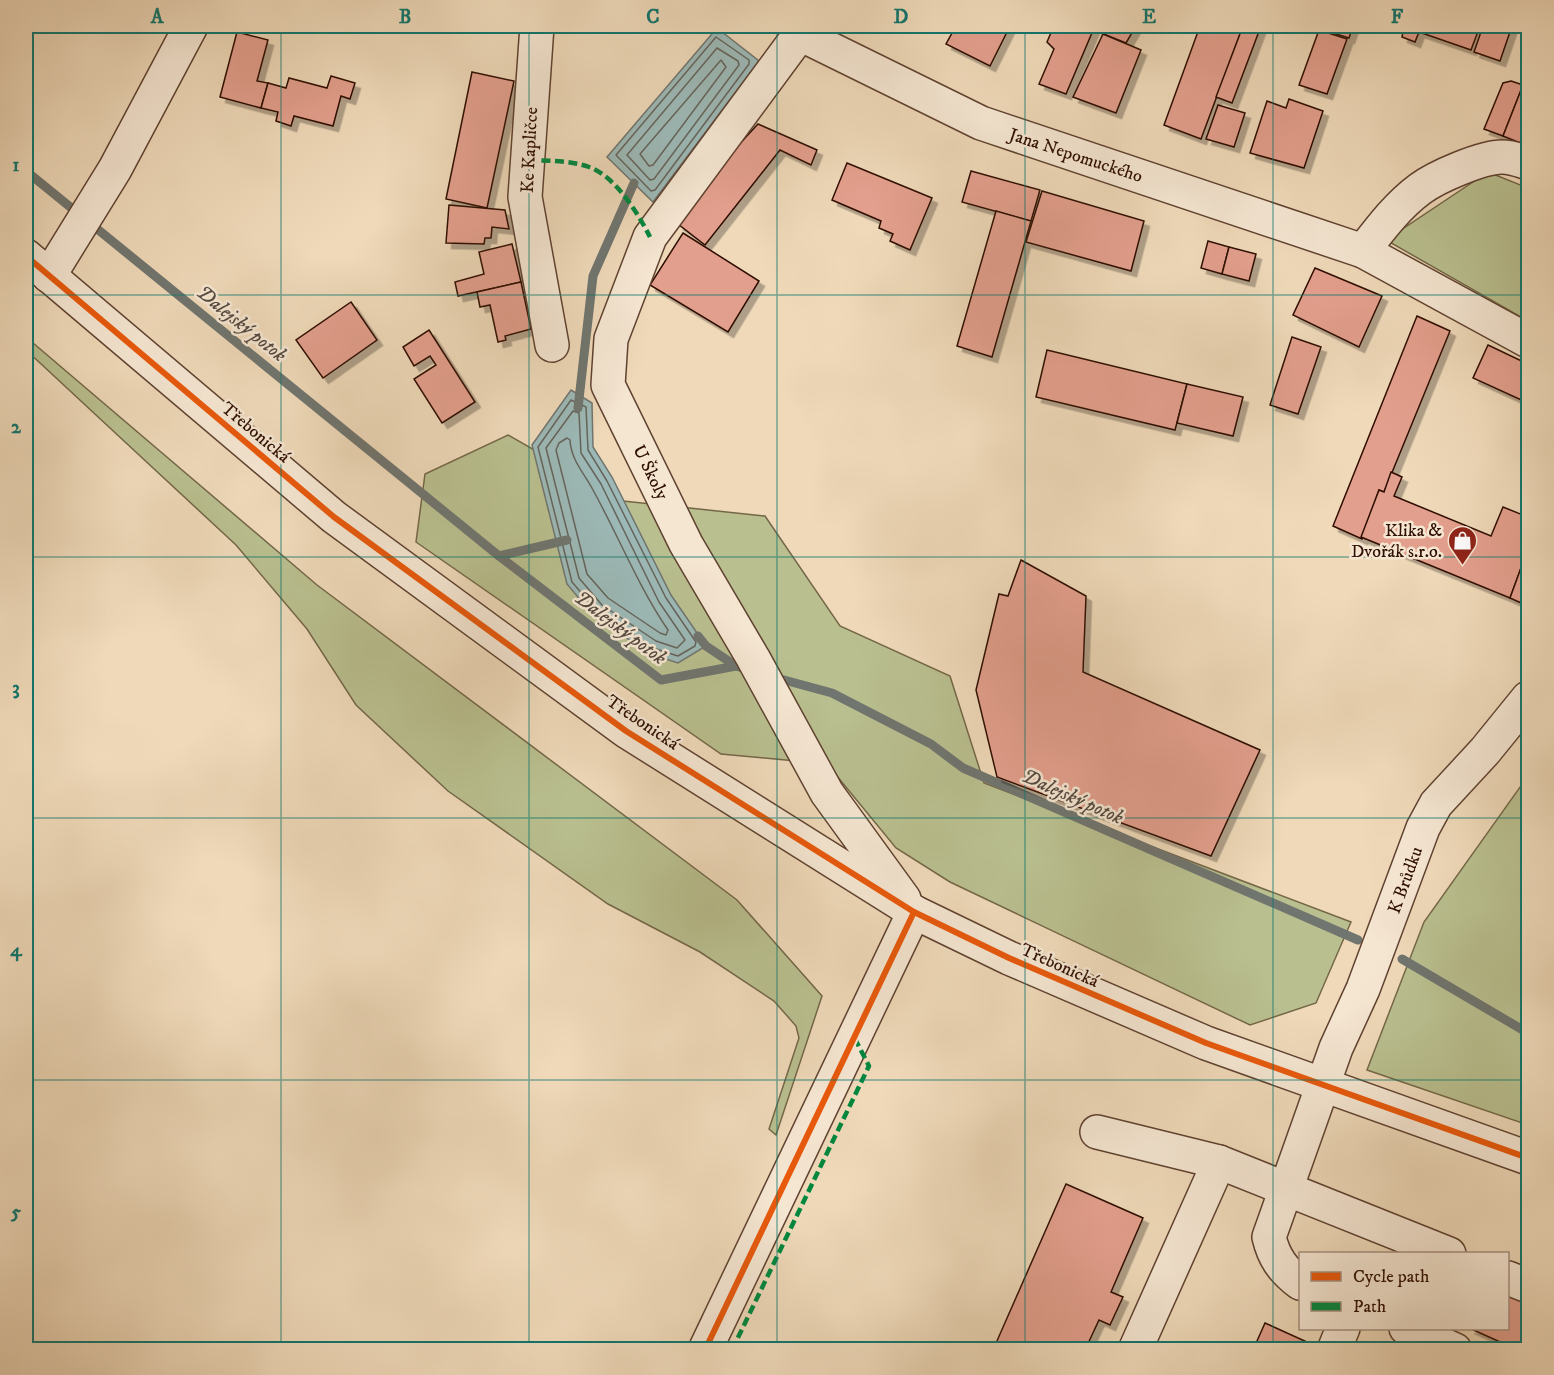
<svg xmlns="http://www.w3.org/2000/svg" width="1554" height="1375" font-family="'IM FELL DW Pica',serif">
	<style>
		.green { fill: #b9bf8f; stroke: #746748; stroke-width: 1.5 }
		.water { fill: #9cb9b7; stroke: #70756f; stroke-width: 1.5 }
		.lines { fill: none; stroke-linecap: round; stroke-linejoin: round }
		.shore { stroke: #66645c; stroke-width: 1.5 }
		.stream { stroke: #70756f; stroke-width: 9 }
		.building { fill: #e39f8d; stroke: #2f0f02; stroke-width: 1.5; filter: url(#shadow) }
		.minor-casing { stroke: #5f4230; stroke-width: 36 }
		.minor { stroke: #f5e6d2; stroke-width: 33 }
		.quiet { stroke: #00873e; stroke-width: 4.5; stroke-dasharray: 9 4.5; stroke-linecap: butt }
		.cycleway-casing { stroke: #f5e6d2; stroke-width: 10 }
		.cycleway { stroke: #e8590c; stroke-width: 6 }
		.grid { fill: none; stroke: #0f766e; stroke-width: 1.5; stroke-opacity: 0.55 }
		.labels { text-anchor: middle; stroke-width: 5; stroke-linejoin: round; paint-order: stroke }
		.street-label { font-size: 18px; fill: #2f0f02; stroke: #f5e6d2 }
		.poi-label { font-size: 18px; fill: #2f0f02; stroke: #f5e6d2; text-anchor: end }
		.water-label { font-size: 20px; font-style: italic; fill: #554a41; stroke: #f5e6d2 }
		.neatline { fill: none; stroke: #0f766e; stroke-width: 2 }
		.grid-label { font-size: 20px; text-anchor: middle; font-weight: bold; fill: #0f766e }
	</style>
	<defs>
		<filter id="shadow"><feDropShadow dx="5.5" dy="5.5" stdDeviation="0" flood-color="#0004"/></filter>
	</defs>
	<rect width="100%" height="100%" fill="#efd9b9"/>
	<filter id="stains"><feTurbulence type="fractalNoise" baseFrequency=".00333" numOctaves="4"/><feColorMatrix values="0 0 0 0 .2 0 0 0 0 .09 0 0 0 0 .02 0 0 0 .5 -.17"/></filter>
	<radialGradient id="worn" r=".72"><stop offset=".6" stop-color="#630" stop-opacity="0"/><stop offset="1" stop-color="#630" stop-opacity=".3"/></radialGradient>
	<g class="green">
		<path d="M 1488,172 L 1528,188 L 1528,321 L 1386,240 Z"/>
		<path d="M 26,337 L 317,585 L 737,900 L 822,996 L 776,1135 L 769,1129 L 799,1038 L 796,1026 L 774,1001 L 700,952 L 608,904 L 448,791 L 356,705 L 307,629 L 236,545 L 26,350 Z"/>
		<path d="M 508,435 L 623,501 L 765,516 L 840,626 L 950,676 L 984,783 L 1351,922 L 1316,1003 L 1250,1025 L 950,882 L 896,848 L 827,764 L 721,754 L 416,542 L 425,474 Z"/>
		<path d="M 1528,776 L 1528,1125 L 1367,1070 L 1424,922 Z"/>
	</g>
	<g class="water">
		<path d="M 717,28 L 759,61 L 653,202 L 607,157 Z"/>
		<path d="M 571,390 L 592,403 L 593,447 L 612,477 L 671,595 L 706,646 L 678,663 L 650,654 L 593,615 L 567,584 L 532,445 Z"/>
	</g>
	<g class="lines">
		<g class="shore">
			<path d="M 716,37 L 749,60 L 749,64 L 655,190 L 651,191 L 616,155 Z"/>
			<path d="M 717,48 L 738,61 L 739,65 L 654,179 L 650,180 L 627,155 Z"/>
			<path d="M 721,60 L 726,67 L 653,165 L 649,166 L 640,154 Z"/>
			<path d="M 571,400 L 586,407 L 588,450 L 607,481 L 666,598 L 696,642 L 695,646 L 678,656 L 653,648 L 597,611 L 572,582 L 538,447 Z"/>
			<path d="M 573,411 L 579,413 L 581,453 L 601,484 L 659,602 L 685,640 L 677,648 L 656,641 L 602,605 L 579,578 L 546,448 Z"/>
			<path d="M 567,438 L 570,440 C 571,460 584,473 593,490 C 619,537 638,586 668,630 L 666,635 L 660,633 L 608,598 L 587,574 L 556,450 L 559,443 Z"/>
		</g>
		<g class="stream">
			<path d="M 26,171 L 499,556 L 661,680 L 736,666 L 749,670"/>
			<path d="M 578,408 L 593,276 L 634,183"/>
			<path d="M 499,556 L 567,540"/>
			<path d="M 698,636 L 706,646 L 736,666"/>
			<path d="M 773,677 L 832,693 L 931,744 L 963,768 L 1358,940"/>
			<path d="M 1402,959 L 1528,1033"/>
		</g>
	</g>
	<g class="building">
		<path d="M 956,26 L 1010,26 L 990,66 L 946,44 Z"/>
		<path d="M 1064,26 L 1081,29 L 1083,26 L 1094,28 L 1066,94 L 1039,84 L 1054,49 L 1047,42 L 1053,28 L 1062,29 Z"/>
		<path d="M 1098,26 L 1136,26 L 1126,43 L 1096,31 Z"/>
		<path d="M 1200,26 L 1243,26 L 1201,139 L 1164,125 Z"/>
		<path d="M 1243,26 L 1261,26 L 1232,103 L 1216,97 Z"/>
		<path d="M 1321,26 L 1353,26 L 1349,38 L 1320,29 Z"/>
		<path d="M 1480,26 L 1471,50 L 1419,32 L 1415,42 L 1402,37 L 1404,26 Z"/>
		<path d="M 1483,26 L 1512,26 L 1500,61 L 1474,52 Z"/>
		<path d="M 1319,30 L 1347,39 L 1327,94 L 1299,85 Z"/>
		<path d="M 237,32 L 268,40 L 257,81 L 268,83 L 261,108 L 220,97 Z"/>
		<path d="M 1103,34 L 1141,50 L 1116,113 L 1073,97 Z"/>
		<path d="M 472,72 L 514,81 L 487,208 L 446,199 Z"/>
		<path d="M 331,76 L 355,83 L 350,99 L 341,96 L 333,126 L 294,116 L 291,126 L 276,121 L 278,112 L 261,108 L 268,83 L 286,88 L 289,78 L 327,88 Z"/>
		<path d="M 1511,81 L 1523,85 L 1503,136 L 1484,129 L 1503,83 Z"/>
		<path d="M 1523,85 L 1528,87 L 1528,146 L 1503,136 Z"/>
		<path d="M 1289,99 L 1323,111 L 1304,168 L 1250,153 L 1267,101 L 1286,108 Z"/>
		<path d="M 1218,105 L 1245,113 L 1234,147 L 1206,139 Z"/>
		<path d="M 758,124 L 817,150 L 811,165 L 780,150 L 705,245 L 678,224 L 697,190 Z"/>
		<path d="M 847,163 L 932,198 L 910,250 L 890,241 L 893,234 L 879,228 L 881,221 L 832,200 Z"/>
		<path d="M 971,171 L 1040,190 L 1031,221 L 962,202 Z"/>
		<path d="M 1042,191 L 1144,221 L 1131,271 L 1026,242 Z"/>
		<path d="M 449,205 L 505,210 L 509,229 L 492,227 L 491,238 L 485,238 L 484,244 L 446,243 Z"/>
		<path d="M 996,211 L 1031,221 L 992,357 L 957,346 Z"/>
		<path d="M 683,233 L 759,281 L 728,332 L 650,285 Z"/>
		<path d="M 1208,241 L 1229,247 L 1222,274 L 1201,268 Z"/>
		<path d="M 512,244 L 521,282 L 458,296 L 455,282 L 484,274 L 479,252 Z"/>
		<path d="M 1229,247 L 1256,254 L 1249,281 L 1222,274 Z"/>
		<path d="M 1315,268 L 1382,296 L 1359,347 L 1293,315 Z"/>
		<path d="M 521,282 L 531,329 L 505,336 L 506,340 L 498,342 L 490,305 L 480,307 L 477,292 Z"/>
		<path d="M 351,302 L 377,340 L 323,378 L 296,340 Z"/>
		<path d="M 1417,316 L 1450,331 L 1384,492 L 1379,490 L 1362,539 L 1333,526 Z"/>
		<path d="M 429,330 L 475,402 L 442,423 L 414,379 L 436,365 L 430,356 L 414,366 L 403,347 Z"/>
		<path d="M 1292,337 L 1321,347 L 1298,414 L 1270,405 Z"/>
		<path d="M 1488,345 L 1528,364 L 1528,403 L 1473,378 Z"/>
		<path d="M 1047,350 L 1187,384 L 1175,430 L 1036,397 Z"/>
		<path d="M 1187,384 L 1243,397 L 1233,436 L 1177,423 Z"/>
		<path d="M 1391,472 L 1402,477 L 1394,496 L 1491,536 L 1503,507 L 1528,517 L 1528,549 L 1510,598 L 1361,537 L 1379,490 L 1384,492 Z"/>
		<path d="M 1525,557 L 1528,559 L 1528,606 L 1510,598 Z"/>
		<path d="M 1021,560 L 1086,596 L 1083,672 L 1260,750 L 1211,856 L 997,777 L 976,690 L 999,594 L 1008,596 Z"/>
		<path d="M 1066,1184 L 1143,1218 L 1111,1292 L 1123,1297 L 1110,1325 L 1099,1320 L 1085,1350 L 993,1350 Z"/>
		<path d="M 1508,1287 L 1528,1296 L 1528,1350 L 1518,1350 L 1469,1328 L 1508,1328 Z"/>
		<path d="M 1265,1323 L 1309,1343 L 1306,1350 L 1253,1350 Z"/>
	</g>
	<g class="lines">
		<defs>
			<g id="minor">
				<path d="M 537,26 L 525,197 L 552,345"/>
				<path d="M 804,26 L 800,34 L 650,237 L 611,339 L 608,385 L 686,544 L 753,658 L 827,793 L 904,899"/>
				<path d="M 800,34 L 981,123 L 1363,251 L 1528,341"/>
				<path d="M 1363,251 C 1380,229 1397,206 1420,189 C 1436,177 1482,157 1502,157 C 1512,157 1519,160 1528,163"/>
				<path d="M 26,256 L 334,517 L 626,731 L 914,912 L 1009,958 L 1206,1043 L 1528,1158"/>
				<path d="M 49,276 L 115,169 L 191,26"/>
				<path d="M 1097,1132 L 1219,1162 L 1449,1254"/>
				<path d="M 1508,1278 L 1528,1286"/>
				<path d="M 1300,1283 C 1283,1270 1274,1258 1269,1237 L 1336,1048 L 1363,989 L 1423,828 L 1436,804 L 1485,751 L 1528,698"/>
				<path d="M 1406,1328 L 1455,1350"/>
				<path d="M 705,1350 L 914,912"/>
				<path d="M 1135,1350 L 1219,1162"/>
				<path d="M 1334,1350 L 1343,1328"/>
			</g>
		</defs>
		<use href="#minor" class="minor-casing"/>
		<use href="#minor" class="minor"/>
		<g class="quiet">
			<path d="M 528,160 C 548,161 569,160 589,167 C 615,176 638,213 650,237"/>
			<path d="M 732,1350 L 869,1066 L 854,1037"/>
		</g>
		<defs>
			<g id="cycleway">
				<path d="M 26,256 L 334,517 L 626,731 L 914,912 L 1009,958 L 1206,1043 L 1528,1158"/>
				<path d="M 705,1350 L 914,912"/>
			</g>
		</defs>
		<use href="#cycleway" class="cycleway-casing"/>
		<use href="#cycleway" class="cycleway"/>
	</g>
	<path class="grid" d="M 281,26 L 281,1350M 529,26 L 529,1350M 777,26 L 777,1350M 1025,26 L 1025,1350M 1273,26 L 1273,1350M 26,295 L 1528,295M 26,557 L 1528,557M 26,818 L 1528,818M 26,1080 L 1528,1080"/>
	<defs>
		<symbol id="shop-pin" viewBox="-11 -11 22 30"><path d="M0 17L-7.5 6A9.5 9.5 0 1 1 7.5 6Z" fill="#8f2418" stroke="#f5e6d2"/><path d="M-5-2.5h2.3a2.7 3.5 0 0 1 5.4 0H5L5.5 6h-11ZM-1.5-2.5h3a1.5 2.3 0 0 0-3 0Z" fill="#fff"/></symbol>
	</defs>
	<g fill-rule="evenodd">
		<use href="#shop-pin" x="1446" y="524" width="33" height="45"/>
	</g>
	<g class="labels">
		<g class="street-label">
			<text transform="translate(529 150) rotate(-87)" y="6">Ke Kapličce</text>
			<text transform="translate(1076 155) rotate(18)" y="6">Jana Nepomuckého</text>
			<text transform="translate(256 432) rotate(40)" y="6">Třebonická</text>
			<text transform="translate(651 472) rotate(64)" y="6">U Školy</text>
			<text transform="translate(643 722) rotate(34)" y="6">Třebonická</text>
			<text transform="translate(1405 880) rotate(-70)" y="6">K Brůdku</text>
			<text transform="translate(1060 965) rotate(24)" y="6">Třebonická</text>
		</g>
		<g class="poi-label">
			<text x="1442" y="536">Klika &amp;<tspan x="1442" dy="21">Dvořák s.r.o.</tspan></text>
		</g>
		<g class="water-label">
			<text transform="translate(242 323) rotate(39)" y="7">Dalejský potok</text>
			<text transform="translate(621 627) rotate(37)" y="7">Dalejský potok</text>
			<text transform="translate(1073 796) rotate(24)" y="7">Dalejský potok</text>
		</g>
	</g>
	<rect width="1554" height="1375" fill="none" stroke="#efd9b9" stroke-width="66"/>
	<rect x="1299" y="1252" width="210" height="78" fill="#f5e6d2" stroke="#a6907f" stroke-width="1.5"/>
	<rect x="1311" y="1272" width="30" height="9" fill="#e8590c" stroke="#a6907f" stroke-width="1.5"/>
	<text x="1353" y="1282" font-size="18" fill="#2f0f02">Cycle path</text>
	<rect x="1311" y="1302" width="30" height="9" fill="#00873e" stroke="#a6907f" stroke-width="1.5"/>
	<text x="1353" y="1312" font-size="18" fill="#2f0f02">Path</text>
	<rect x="33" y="33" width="1488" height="1309" class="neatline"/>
	<g class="grid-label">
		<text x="157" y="23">A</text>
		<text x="405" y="23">B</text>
		<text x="653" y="23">C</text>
		<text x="901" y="23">D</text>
		<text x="1149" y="23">E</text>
		<text x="1397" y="23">F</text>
		<text x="16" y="171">1</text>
		<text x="16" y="433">2</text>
		<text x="16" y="694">3</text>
		<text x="16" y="956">4</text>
		<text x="16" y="1218">5</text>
	</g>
	<rect width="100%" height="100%" filter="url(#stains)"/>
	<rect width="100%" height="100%" fill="url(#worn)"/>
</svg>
